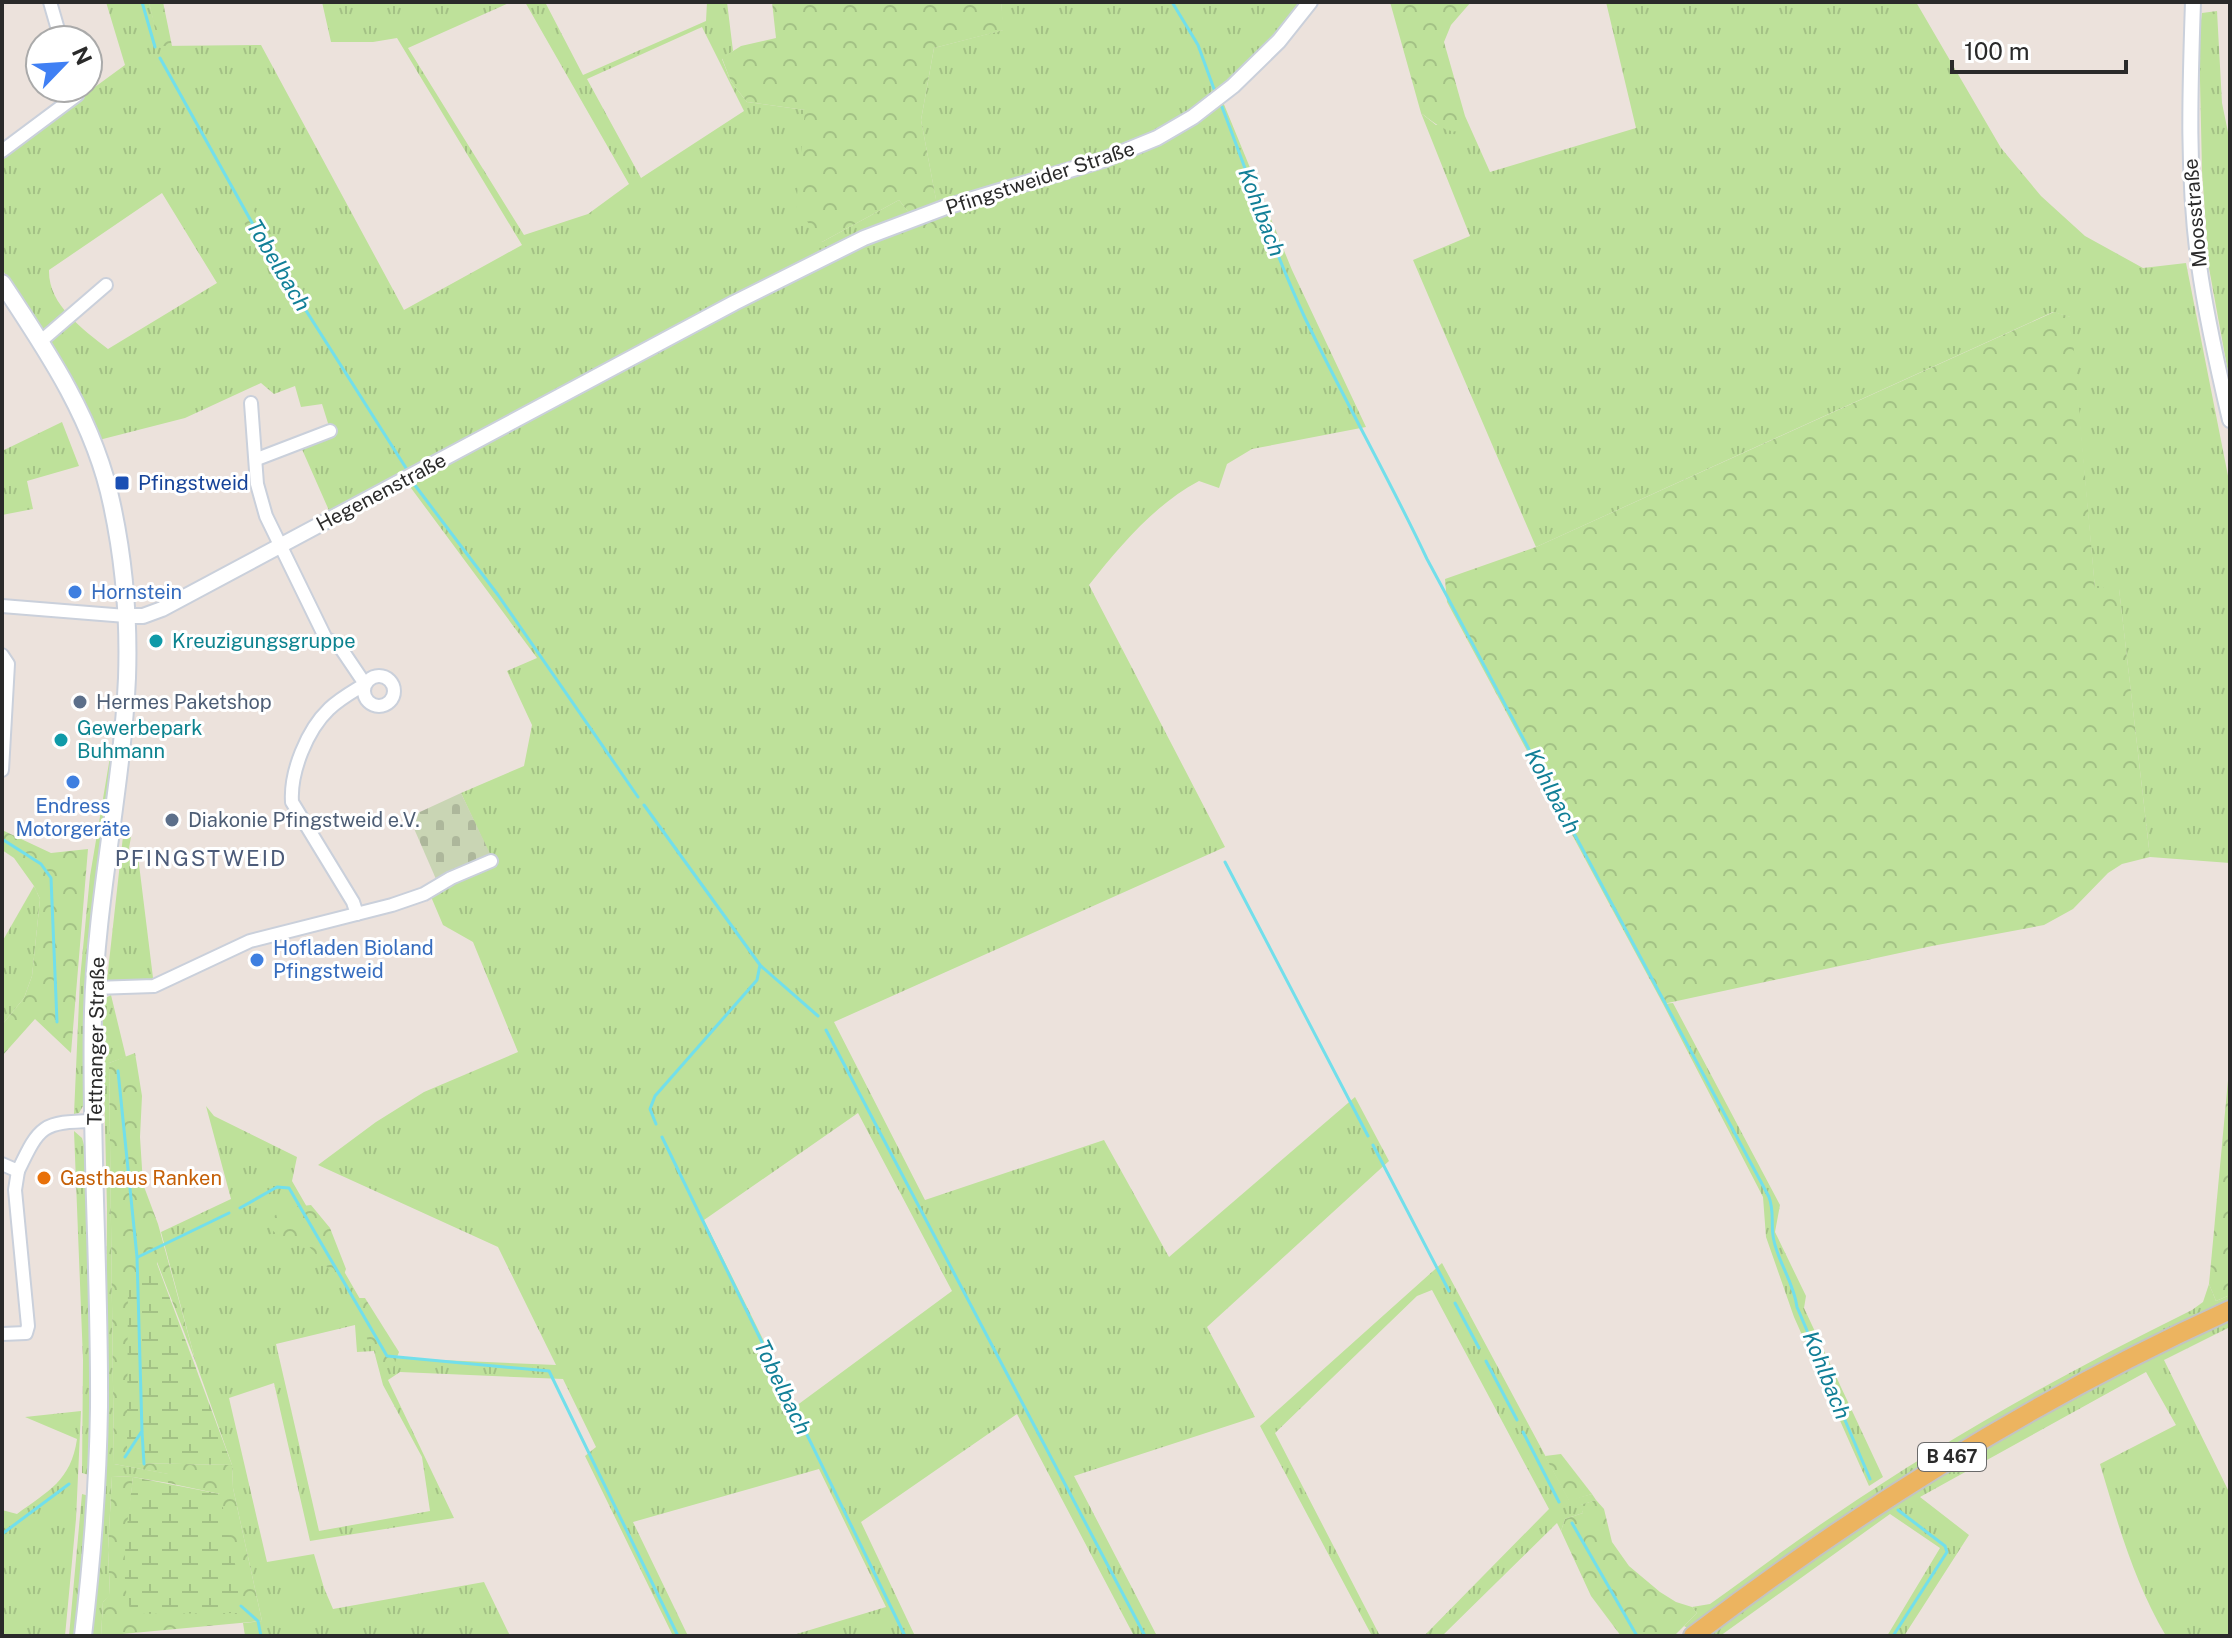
<svg xmlns="http://www.w3.org/2000/svg" width="2232" height="1638" font-family="'Public Sans',sans-serif">
	<style>
		.grass { fill: url(#grass-tufts); fill-rule: evenodd }
		.forest { fill: url(#forest-crowns) }
		.wetland { fill: url(#wetland-marsh) }
		.cemetery { fill: url(#cemetery-stones) }
		.lines { fill: none; stroke-linecap: round; stroke-linejoin: round }
		.stream { stroke: #72dfeb; stroke-width: 3 }
		.minor-casing { stroke: #cad0db; stroke-width: 16 }
		.tertiary-casing { stroke: #cad0db; stroke-width: 18 }
		.secondary-casing { stroke: #cad0db; stroke-width: 20 }
		.primary-casing { stroke: #c3c3c3; stroke-width: 22 }
		.minor { stroke: #fff; stroke-width: 12 }
		.tertiary { stroke: #fff; stroke-width: 14 }
		.secondary { stroke: #fff; stroke-width: 16 }
		.primary { stroke: #ecb460; stroke-width: 18 }
		.transit-dot { fill: #1a4fb4; stroke: #fff; stroke-width: 3 }
		.shop-dot { fill: #3f7fe0; stroke: #fff; stroke-width: 3 }
		.culture-dot { fill: #0f9aa8; stroke: #fff; stroke-width: 3 }
		.service-dot { fill: #5c6f8a; stroke: #fff; stroke-width: 3 }
		.food-dot { fill: #e8710a; stroke: #fff; stroke-width: 3 }
		.labels { text-anchor: middle; stroke-width: 6; stroke-linejoin: round; paint-order: stroke }
		.shield { fill: #fff; stroke: #6a6a6a; stroke-width: 2 }
		.shield-label { font-size: 18px; font-weight: bold; fill: #2a2a2a }
		.street-label { font-size: 20px; fill: #2a2a2a; stroke: #fff }
		.transit-label { font-size: 20px; fill: #164399; stroke: #fff; text-anchor: start }
		.shop-label { font-size: 20px; fill: #366cbe; stroke: #fff; text-anchor: start }
		.culture-label { font-size: 20px; fill: #0d838f; stroke: #fff; text-anchor: start }
		.service-label { font-size: 20px; fill: #4e5e75; stroke: #fff; text-anchor: start }
		.food-label { font-size: 20px; fill: #c56008; stroke: #fff; text-anchor: start }
		.water-label { font-size: 22px; font-style: italic; fill: #117f97; stroke: #fff }
		.neighbourhood-label { font-size: 22px; letter-spacing: 2px; fill: #4c5b79; stroke: #fff }
	</style>
	<defs>
		<pattern id="grass-tufts" width="24" height="20" patternUnits="userSpaceOnUse" patternTransform="scale(2)"><rect width="24" height="20" fill="#bee19a"/><path d="M3 7l-1-3M5 7V3M7 7l1-3M15 17l-1-3M17 17v-4M19 17l1-3" fill="none" stroke="#a3c185"/></pattern>
		<pattern id="forest-crowns" width="20" height="18" patternUnits="userSpaceOnUse" patternTransform="scale(2)"><rect width="20" height="18" fill="#bee19a"/><path d="M2 6a3 3 0 1 1 6 0M12 15a3 3 0 1 1 6 0" fill="none" stroke="#a3c185"/></pattern>
		<pattern id="wetland-marsh" width="20" height="14" patternUnits="userSpaceOnUse" patternTransform="scale(2)"><rect width="20" height="14" fill="#bee19a"/><path d="M1 5h8M5 5V1M11 12h8M15 12V8" fill="none" stroke="#a3c185"/></pattern>
		<pattern id="cemetery-stones" width="16" height="16" patternUnits="userSpaceOnUse" patternTransform="scale(2)"><rect width="16" height="16" fill="#c9d5b4"/><path d="M2 7V4a2 2 0 0 1 4 0v3zM10 15v-3a2 2 0 0 1 4 0v3z" fill="#adb79b"/></pattern>
	</defs>
	<rect width="100%" height="100%" fill="#ece2dc"/>
	<g class="grass">
		<path d="M 106,2 L 149,2 L 160,46 L 261,45 L 404,310 L 522,245 L 397,38 L 373,42 L 331,42 L 322,2 L 511,2 L 408,48 L 524,235 L 588,214 L 629,184 L 525,2 L 545,2 L 583,75 L 706,21 L 707,2 L 727,2 L 733,51 L 722,59 L 731,82 L 747,102 L 805,110 L 822,242 L 899,200 L 910,214 L 331,515 L 301,447 L 332,436 L 322,404 L 301,407 L 295,386 L 274,394 L 261,383 L 185,418 L 99,440 L 51,345 L 2,269 L 2,155 L 125,65 ZM 702,27 L 744,111 L 641,178 L 587,79 ZM 162,193 L 217,283 L 108,349 C 83,329 48,305 49,270 Z"/>
		<path d="M 1001,2 L 1304,2 L 1280,33 L 1227,85 L 1167,127 L 1118,150 L 937,205 L 921,120 L 934,48 L 1003,30 Z"/>
		<path d="M 1606,2 L 1916,2 L 2001,148 L 2041,196 L 2085,236 L 2143,268 L 2186,263 L 2230,486 L 2230,750 L 2228,798 L 2230,863 L 2150,857 L 2119,589 L 2095,589 L 2070,317 L 2053,312 L 1536,547 L 1413,260 L 1470,236 L 1421,113 L 1436,125 L 1465,125 L 1465,116 L 1490,172 L 1636,128 Z"/>
		<path d="M 2217,11 L 2222,103 L 2230,142 L 2230,383 L 2209,268 L 2202,171 L 2199,35 L 2202,13 Z"/>
		<path d="M 1223,102 L 1292,270 L 1366,427 L 1252,449 L 1227,464 L 1219,488 L 1199,481 C 1154,505 1120,546 1089,585 L 1225,847 L 834,1022 L 925,1200 L 1104,1140 L 1169,1257 L 1355,1097 L 1389,1161 L 1207,1327 L 1255,1417 L 1074,1476 L 1157,1636 L 1134,1636 L 1017,1414 L 861,1522 L 915,1636 L 790,1636 L 886,1607 L 819,1469 L 633,1522 L 688,1636 L 673,1636 L 585,1456 L 596,1447 L 563,1379 L 400,1372 L 388,1380 L 454,1518 L 310,1541 L 274,1383 L 229,1398 L 267,1562 L 314,1554 L 324,1588 L 333,1609 L 484,1582 L 510,1636 L 245,1636 L 243,1623 L 262,1621 L 233,1488 L 232,1465 L 196,1363 L 161,1232 L 231,1199 L 206,1106 L 214,1116 L 297,1157 L 292,1181 L 394,1358 L 556,1365 L 498,1247 L 318,1165 L 376,1122 L 424,1092 L 518,1052 L 473,942 L 443,925 L 429,892 L 493,862 L 461,793 L 524,766 L 532,725 L 507,671 L 537,658 L 408,484 L 706,323 L 852,249 L 939,215 L 1079,173 ZM 858,1113 L 952,1291 L 796,1406 L 704,1220 ZM 355,1325 L 357,1352 L 374,1351 L 383,1385 L 422,1457 L 430,1511 L 319,1531 L 276,1344 Z"/>
		<path d="M 62,422 L 79,466 L 27,481 L 33,509 L 2,515 L 2,451 Z"/>
		<path d="M 112,745 L 86,1015 L 83,1106 L 79,1113 L 74,1114 L 80,979 L 90,876 Z"/>
		<path d="M 124,827 L 131,837 L 128,854 L 138,856 L 154,986 L 110,989 L 107,980 Z"/>
		<path d="M 34,886 L 40,899 L 32,976 L 24,998 L 2,1025 L 2,942 Z"/>
		<path d="M 111,995 L 126,1057 L 109,1063 L 114,1464 L 169,1474 L 168,1483 L 133,1477 L 112,1476 L 108,1550 L 110,1595 L 103,1602 L 101,1636 L 90,1636 L 106,1347 L 107,1208 L 102,1000 Z"/>
		<path d="M 1673,1003 L 1780,1205 L 1775,1232 L 1806,1296 L 1804,1308 L 1883,1477 L 1869,1486 L 1794,1317 L 1766,1237 L 1763,1197 L 1663,1004 Z"/>
		<path d="M 74,1131 L 82,1138 L 84,1145 L 92,1369 L 89,1475 L 82,1473 L 83,1360 Z"/>
		<path d="M 1442,1263 L 1569,1500 L 1592,1494 L 1596,1500 L 1581,1505 L 1583,1513 L 1565,1519 L 1561,1531 L 1557,1523 L 1442,1636 L 1424,1636 L 1549,1509 L 1432,1290 L 1417,1296 L 1275,1433 L 1380,1636 L 1372,1636 L 1260,1426 Z"/>
		<path d="M 2209,1284 L 2216,1301 L 2230,1295 L 2230,1301 C 2120,1352 2011,1409 1908,1475 C 1833,1523 1761,1576 1689,1629 L 1684,1626 L 1697,1613 L 1692,1607 L 1710,1604 C 1751,1575 1791,1544 1833,1516 C 1947,1438 2068,1371 2192,1310 L 2203,1302 Z"/>
		<path d="M 2230,1319 L 2230,1327 L 2164,1360 L 2230,1494 L 2230,1636 L 2166,1636 C 2134,1582 2118,1524 2100,1464 L 2176,1425 L 2146,1372 L 1920,1497 L 1969,1535 L 1904,1636 L 1887,1636 L 1940,1548 L 1890,1514 L 1720,1636 L 1709,1636 C 1796,1569 1886,1505 1981,1449 C 2062,1402 2145,1359 2230,1319 Z"/>
		<path d="M 81,1411 L 76,1519 L 65,1636 L 2,1636 L 2,1510 L 17,1514 C 48,1491 71,1481 77,1439 L 25,1417 Z"/>
		<path d="M 82,1494 L 89,1496 L 77,1636 L 69,1636 Z"/>
	</g>
	<g class="forest">
		<path d="M 149,2 L 163,2 L 172,46 L 159,46 Z"/>
		<path d="M 772,2 L 1001,2 L 1004,30 L 934,48 L 921,120 L 939,215 L 938,236 L 914,240 L 916,222 L 899,200 L 822,242 L 796,206 L 805,110 L 747,102 L 731,82 L 722,58 L 741,46 L 776,38 Z"/>
		<path d="M 1390,2 L 1471,2 L 1451,25 L 1444,42 L 1465,116 L 1465,125 L 1461,131 C 1446,134 1433,122 1421,113 Z"/>
		<path d="M 239,203 L 250,204 L 286,266 L 284,272 L 274,274 L 237,211 Z"/>
		<path d="M 2054,312 L 2071,317 L 2095,588 L 2119,588 L 2150,857 L 2122,864 L 2108,873 L 2073,909 L 2044,925 L 1932,946 L 1663,1004 L 1447,602 L 1445,579 L 1536,547 Z"/>
		<path d="M 2,830 L 51,853 L 88,849 L 71,1053 L 35,1019 L 2,1056 L 2,1025 L 24,998 L 32,976 L 40,899 L 34,886 L 14,858 L 2,850 Z"/>
		<path d="M 135,1053 L 142,1096 L 140,1137 L 143,1184 L 158,1224 L 196,1363 L 157,1262 L 135,1463 L 232,1465 L 233,1488 L 262,1621 L 101,1636 L 103,1602 L 110,1594 L 108,1550 L 112,1476 L 133,1477 L 126,1546 L 220,1494 L 168,1483 L 168,1474 L 114,1464 L 109,1063 Z"/>
		<path d="M 2230,1059 L 2230,1295 L 2216,1301 L 2209,1284 Z"/>
		<path d="M 311,1205 L 330,1228 L 346,1269 L 341,1283 L 300,1236 L 283,1240 L 272,1230 L 273,1217 L 285,1208 Z"/>
		<path d="M 354,1298 L 365,1298 L 399,1352 L 393,1368 L 385,1367 L 349,1310 Z"/>
		<path d="M 1561,1454 L 1592,1494 L 1569,1501 L 1545,1456 Z"/>
		<path d="M 1596,1500 L 1604,1509 L 1612,1542 L 1629,1566 L 1660,1592 L 1676,1602 L 1692,1607 L 1697,1613 L 1674,1636 L 1621,1636 L 1591,1596 L 1561,1531 L 1565,1519 L 1583,1513 L 1580,1505 Z"/>
	</g>
	<g class="wetland">
		<path d="M 156,1261 L 232,1465 L 134,1463 L 127,1448 L 128,1279 Z"/>
		<path d="M 133,1477 L 220,1494 L 243,1601 L 240,1613 L 132,1614 C 117,1579 129,1514 133,1477 Z"/>
	</g>
	<path class="cemetery" d="M 461,793 L 494,862 L 439,886 L 409,817 Z"/>
	<g class="lines">
		<g class="stream">
			<path d="M 142,2 L 155,47"/>
			<path d="M 1172,2 L 1198,45 L 1214,89"/>
			<path d="M 160,58 L 265,246 L 406,468"/>
			<path d="M 1222,107 C 1249,177 1273,249 1305,318 C 1344,400 1389,478 1427,559 L 1769,1197 C 1775,1213 1770,1225 1774,1241 C 1779,1264 1794,1283 1797,1307 L 1870,1479"/>
			<path d="M 414,484 L 498,595 L 638,797"/>
			<path d="M 644,805 L 760,965 L 757,980 L 655,1096 L 650,1109 L 656,1124"/>
			<path d="M 2,839 L 41,864 L 51,878 L 57,1022"/>
			<path d="M 1225,862 L 1368,1136"/>
			<path d="M 761,966 L 818,1016"/>
			<path d="M 826,1030 L 1145,1636"/>
			<path d="M 118,1071 L 137,1257 L 142,1431 L 125,1457"/>
			<path d="M 662,1137 L 905,1636"/>
			<path d="M 1373,1145 L 1449,1291"/>
			<path d="M 240,1208 L 277,1187 L 289,1188 L 387,1356 L 549,1371 L 678,1636"/>
			<path d="M 138,1257 L 229,1213"/>
			<path d="M 1455,1303 L 1479,1348"/>
			<path d="M 1486,1361 L 1517,1420"/>
			<path d="M 142,1432 L 144,1464"/>
			<path d="M 1523,1432 L 1559,1502"/>
			<path d="M 1572,1523 L 1637,1636"/>
			<path d="M 2,1534 L 69,1484"/>
			<path d="M 241,1606 L 258,1621 L 261,1636"/>
			<path d="M 1893,1636 L 1947,1552 L 1945,1546 L 1898,1510"/>
		</g>
		<defs>
			<g id="minor">
				<path d="M 50,2 L 61,40"/>
				<path d="M 2,151 L 77,95 L 76,88"/>
				<path d="M 41,341 L 106,285"/>
				<path d="M 251,403 L 257,484 L 266,516 L 326,639 L 338,644 L 365,684 C 352,692 339,699 329,709 C 307,730 290,772 292,802 L 353,902 L 357,914"/>
				<path d="M 257,459 L 330,431"/>
				<path d="M 2,606 L 126,616"/>
				<path d="M 2,655 L 8,664 L 2,770"/>
				<circle cx="379" cy="691" r="15"/>
				<path d="M 94,988 L 154,986 L 250,941 L 392,905 L 424,894 L 451,878 L 491,861"/>
				<path d="M 2,1164 L 18,1171 C 40,1125 42,1122 94,1121"/>
				<path d="M 2,1334 L 26,1333 L 28,1326 L 15,1190 L 18,1171"/>
			</g>
			<g id="tertiary">
				<path d="M 2193,2 C 2190,90 2187,177 2199,265 C 2206,317 2218,369 2230,420"/>
				<path d="M 126,616 L 143,616 L 162,609 L 734,303 L 864,238 L 946,207 L 1103,160 L 1157,138 L 1193,117 L 1233,86 L 1279,41 L 1310,2"/>
			</g>
			<path id="secondary" d="M 2,283 C 48,352 95,422 112,505 C 124,561 129,621 127,678 C 122,789 96,899 93,1011 C 90,1143 100,1275 99,1407 C 98,1484 92,1560 83,1636"/>
			<path id="primary" d="M 1693,1636 C 1861,1508 2038,1397 2230,1310"/>
		</defs>
		<use href="#minor" class="minor-casing"/>
		<use href="#tertiary" class="tertiary-casing"/>
		<use href="#secondary" class="secondary-casing"/>
		<use href="#primary" class="primary-casing"/>
		<use href="#minor" class="minor"/>
		<use href="#tertiary" class="tertiary"/>
		<use href="#secondary" class="secondary"/>
		<use href="#primary" class="primary"/>
	</g>
	<rect class="transit-dot" x="114" y="475" width="16" height="16" rx="4"/>
	<g class="shop-dot">
		<circle cx="75" cy="592" r="8"/>
		<circle cx="73" cy="782" r="8"/>
		<circle cx="257" cy="960" r="8"/>
	</g>
	<g class="culture-dot">
		<circle cx="156" cy="641" r="8"/>
		<circle cx="61" cy="740" r="8"/>
	</g>
	<g class="service-dot">
		<circle cx="80" cy="702" r="8"/>
		<circle cx="172" cy="820" r="8"/>
	</g>
	<circle class="food-dot" cx="44" cy="1178" r="8"/>
	<g class="labels">
		<rect class="shield" x="1918" y="1443" width="68" height="28" rx="6"/>
		<g class="shield-label">
			<text x="1952" y="1463">B 467</text>
		</g>
		<g class="street-label">
			<text transform="translate(1040 178) rotate(-18)" y="7">Pfingstweider Straße</text>
			<text transform="translate(2195 213) rotate(-95)" y="7">Moosstraße</text>
			<text transform="translate(381 492) rotate(-28)" y="7">Hegenenstraße</text>
			<text transform="translate(96 1041) rotate(-89)" y="7">Tettnanger Straße</text>
		</g>
		<g class="transit-label">
			<text x="138" y="490">Pfingstweid</text>
		</g>
		<g class="shop-label">
			<text x="91" y="599">Hornstein</text>
			<text x="73" y="813" text-anchor="middle">Endress<tspan x="73" dy="23">Motorgeräte</tspan></text>
			<text x="273" y="955">Hofladen Bioland<tspan x="273" dy="23">Pfingstweid</tspan></text>
		</g>
		<g class="culture-label">
			<text x="172" y="648">Kreuzigungsgruppe</text>
			<text x="77" y="735">Gewerbepark<tspan x="77" dy="23">Buhmann</tspan></text>
		</g>
		<g class="service-label">
			<text x="96" y="709">Hermes Paketshop</text>
			<text x="188" y="827">Diakonie Pfingstweid e.V.</text>
		</g>
		<g class="food-label">
			<text x="60" y="1185">Gasthaus Ranken</text>
		</g>
		<g class="water-label">
			<text transform="translate(1262 212) rotate(69)" y="8">Kohlbach</text>
			<text transform="translate(279 265) rotate(59)" y="8">Tobelbach</text>
			<text transform="translate(1553 791) rotate(62)" y="8">Kohlbach</text>
			<text transform="translate(1827 1375) rotate(68)" y="8">Kohlbach</text>
			<text transform="translate(783 1387) rotate(64)" y="8">Tobelbach</text>
		</g>
		<g class="neighbourhood-label">
			<text x="201" y="866">PFINGSTWEID</text>
		</g>
	</g>
	<rect width="2232" height="1638" fill="none" stroke="#2a2a2a" stroke-width="8"/>
	<g transform="translate(64 64) rotate(65)"><circle r="38" fill="#ffffff" stroke="#aaaaaa" stroke-width="2"/>
	<path d="M0-6L14 30L0 20L-14 30Z" fill="#4080f4"/>
	<text y="-12" font-size="22" font-weight="bold" text-anchor="middle" fill="#2a2a2a">N</text>
	</g>
	<path d="M1952 60v12h174v-12" fill="none" stroke="#2a2a2a" stroke-width="4"/>
	<text x="1964" y="60" font-size="24" fill="#2a2a2a" stroke="#ffffff" stroke-width="6" paint-order="stroke">100 m</text>
</svg>
